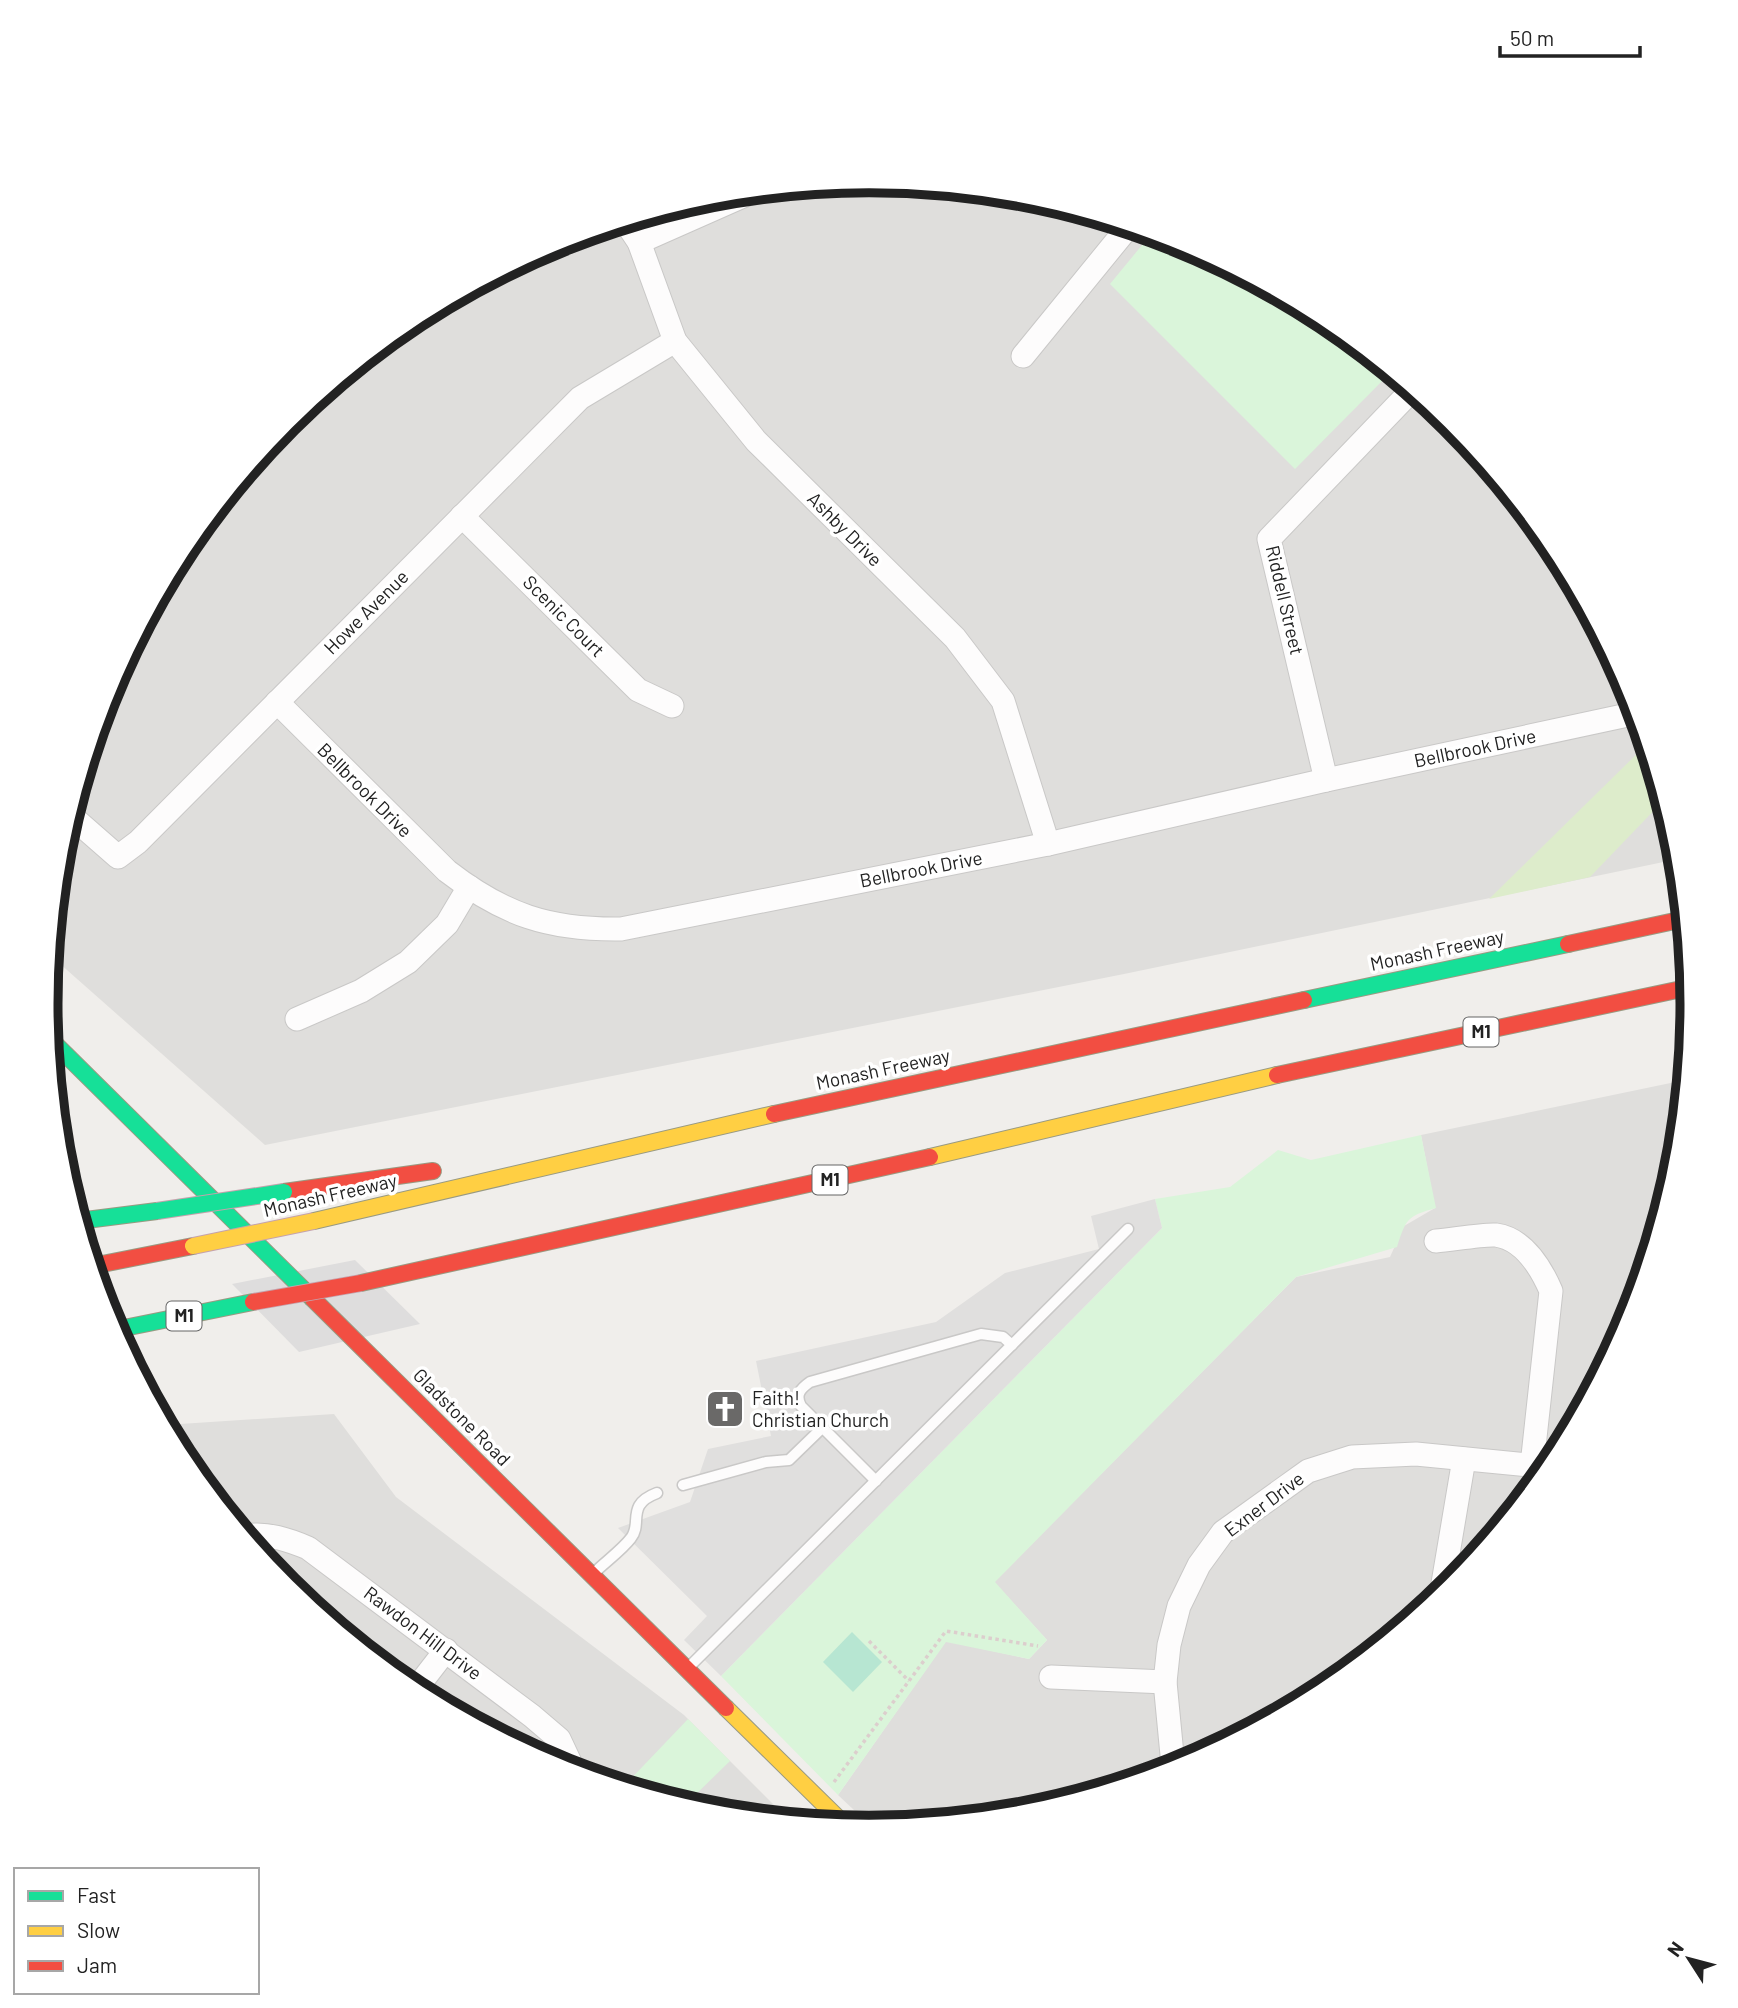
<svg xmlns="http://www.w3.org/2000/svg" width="1738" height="2008" font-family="Barlow,sans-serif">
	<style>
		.residential { fill: #dfdedc }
		.grass { fill: #ddeccb }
		.park { fill: #daf5da }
		.pitch { fill: #b7e6d2 }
		.parking { fill: #e0dfde }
		.pier { fill: #dedddd }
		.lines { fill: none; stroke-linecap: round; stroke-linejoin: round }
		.lane-casing { stroke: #c9c8c7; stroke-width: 13 }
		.street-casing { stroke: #c9c8c7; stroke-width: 25 }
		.fast-casing { stroke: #999a82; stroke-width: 18 }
		.slow-casing { stroke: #999a82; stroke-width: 18 }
		.jam-casing { stroke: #999a82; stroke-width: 18 }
		.path { stroke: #dccecd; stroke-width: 3.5; stroke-dasharray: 3.5 3.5; stroke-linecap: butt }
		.lane { stroke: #fdfcfc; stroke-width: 10 }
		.street { stroke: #fdfcfc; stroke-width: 23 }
		.fast { stroke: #16e098; stroke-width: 16 }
		.slow { stroke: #ffcf43; stroke-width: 16 }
		.jam { stroke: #f24e42; stroke-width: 16 }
		.fast-bridge-casing { stroke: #c5a2ac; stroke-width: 18; stroke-linecap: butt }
		.slow-bridge-casing { stroke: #c5a2ac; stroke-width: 18; stroke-linecap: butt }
		.jam-bridge-casing { stroke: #c5a2ac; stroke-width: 18; stroke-linecap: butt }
		.fast-bridge { stroke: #16e098; stroke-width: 16 }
		.slow-bridge { stroke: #ffcf43; stroke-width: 16 }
		.jam-bridge { stroke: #f24e42; stroke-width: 16 }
		.labels { text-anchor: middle; stroke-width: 7; stroke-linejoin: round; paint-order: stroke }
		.shield { fill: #fff; stroke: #646464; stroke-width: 2 }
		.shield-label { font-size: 18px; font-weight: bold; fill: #222 }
		.street-label { font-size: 19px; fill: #222; stroke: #fff }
		.poi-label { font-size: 19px; fill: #222; stroke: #fff; text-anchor: start }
		.rim { fill: none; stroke: #222; stroke-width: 9 }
	</style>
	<rect width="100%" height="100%" fill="#f0eeeb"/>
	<g class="residential">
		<path d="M 869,181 L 1030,196 L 1185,243 L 1327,320 L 1452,422 L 1554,547 L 1630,689 L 1677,844 L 1678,859 L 1124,974 L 265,1145 L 50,955 L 61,843 L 108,688 L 185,546 L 287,421 L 412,319 L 554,243 L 709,196 Z"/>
		<path d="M 1685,1080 L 1677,1165 L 1630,1320 L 1553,1462 L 1451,1587 L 1326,1689 L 1184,1765 L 1029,1812 L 872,1827 L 838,1795 L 946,1641 L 1029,1659 L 1047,1640 L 994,1582 L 1296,1277 L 1390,1257 L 1404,1226 L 1435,1208 L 1421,1135 Z"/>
		<path d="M 334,1414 L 396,1497 L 684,1715 L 789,1820 L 708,1812 L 554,1765 L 411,1688 L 286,1586 L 184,1461 L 165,1425 Z"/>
	</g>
	<path class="grass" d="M 1647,744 L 1664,800 L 1590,877 L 1489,899 Z"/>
	<g class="park">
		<path d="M 1152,233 L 1185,243 L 1327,320 L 1391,372 L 1295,469 L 1110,284 Z"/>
		<path d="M 1421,1135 L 1436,1208 C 1407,1216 1406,1219 1397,1247 L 1296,1277 L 995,1582 L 1047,1640 L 1029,1659 L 946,1642 L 838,1795 L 721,1676 L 1162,1228 L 1155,1199 L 1230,1187 L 1278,1150 L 1311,1160 Z"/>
		<path d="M 688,1719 L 730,1761 L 685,1805 L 624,1786 Z"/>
	</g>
	<path class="pitch" d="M 852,1632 L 882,1662 L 853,1692 L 823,1662 Z"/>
	<path class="parking" d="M 1155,1199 L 1162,1228 L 721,1676 L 684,1640 L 707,1616 L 618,1528 L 690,1502 L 708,1449 L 771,1436 L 756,1361 L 936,1322 L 1005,1273 L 1099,1249 L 1091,1216 Z"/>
	<path class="pier" d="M 355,1260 L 420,1324 L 299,1352 L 232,1284 Z"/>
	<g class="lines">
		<defs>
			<g id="lane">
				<path d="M 876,1481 L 801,1406 C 795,1395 800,1389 810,1382 L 981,1334 L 1003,1337 L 1012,1345"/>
				<path d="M 683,1485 L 766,1462 L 789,1460 L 822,1428"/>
				<path d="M 594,1573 C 605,1562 622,1550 631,1538 C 643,1523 625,1505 657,1493"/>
				<path d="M 689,1667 L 1128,1229"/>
			</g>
			<g id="street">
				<path d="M 625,221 L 639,242 L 675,341 L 756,441 L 955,638 L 1003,701 L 1048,844"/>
				<path d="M 639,242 L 752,192"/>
				<path d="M 1023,356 L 1129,226"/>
				<path d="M 462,516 L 638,690 L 672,706"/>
				<path d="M 277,702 L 447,871 C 504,915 549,930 621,929 L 1048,844 L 1326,780 L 1637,713"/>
				<path d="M 1326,780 L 1269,539 L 1412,390"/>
				<path d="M 70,815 L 118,857 L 138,842 L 580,398 L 675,341"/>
				<path d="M 297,1019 L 361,991 L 408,962 L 447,924 L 469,887"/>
				<path d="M 1436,1241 C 1451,1240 1482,1234 1496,1235 C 1524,1239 1541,1268 1551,1291 L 1532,1465"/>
				<path d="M 246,1536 C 266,1532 289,1540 308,1548 L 532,1716 L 559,1739 L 574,1771"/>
				<path d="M 1441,1595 L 1464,1459"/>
				<path d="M 1051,1677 L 1165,1682"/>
				<path d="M 415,1690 L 446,1650"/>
				<path d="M 1178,1767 L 1172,1755 L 1165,1682 L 1169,1645 L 1179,1606 L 1199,1565 L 1223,1532 L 1308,1471 L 1352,1457 L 1416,1454 L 1549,1467"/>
			</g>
			<g id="fast">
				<path d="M 1304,1000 L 1568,944"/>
				<path d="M 49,1038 L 312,1298"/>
				<path d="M 78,1221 L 157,1211"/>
				<path d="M 114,1330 L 253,1302"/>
			</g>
			<g id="slow">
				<path d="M 930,1157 L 1277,1075"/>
				<path d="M 314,1221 L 774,1114"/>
				<path d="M 726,1708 L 845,1825"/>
			</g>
			<g id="jam">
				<path d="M 1568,944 L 1684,919"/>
				<path d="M 1277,1075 L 1691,987"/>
				<path d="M 774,1114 L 1304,1000"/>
				<path d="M 284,1192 L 433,1171"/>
				<path d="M 92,1266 L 193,1246"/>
				<path d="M 361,1283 L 930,1157"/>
				<path d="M 312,1298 L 726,1708"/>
			</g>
		</defs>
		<use href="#lane" class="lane-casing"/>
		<use href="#street" class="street-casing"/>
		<use href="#fast" class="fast-casing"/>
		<use href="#slow" class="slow-casing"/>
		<use href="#jam" class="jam-casing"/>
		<g class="path">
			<path d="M 869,1641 L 909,1681"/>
			<path d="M 530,1752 L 531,1743"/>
			<path d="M 834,1782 L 946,1631 L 1038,1646"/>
		</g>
		<use href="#lane" class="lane"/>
		<use href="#street" class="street"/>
		<use href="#fast" class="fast"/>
		<use href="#slow" class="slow"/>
		<use href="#jam" class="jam"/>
		<defs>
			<path id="fast-bridge" d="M 157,1211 L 284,1192"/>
			<path id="slow-bridge" d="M 193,1246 L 314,1221"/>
			<path id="jam-bridge" d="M 253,1302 L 361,1283"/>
		</defs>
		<use href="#fast-bridge" class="fast-bridge-casing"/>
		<use href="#slow-bridge" class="slow-bridge-casing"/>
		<use href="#jam-bridge" class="jam-bridge-casing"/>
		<use href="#fast-bridge" class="fast-bridge"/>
		<use href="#slow-bridge" class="slow-bridge"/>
		<use href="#jam-bridge" class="jam-bridge"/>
	</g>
	<defs>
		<symbol id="church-square" viewBox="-11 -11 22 22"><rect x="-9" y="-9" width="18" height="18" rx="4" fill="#6a6968" stroke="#fff"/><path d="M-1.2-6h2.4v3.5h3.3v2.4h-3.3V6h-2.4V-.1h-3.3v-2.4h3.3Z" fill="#fff"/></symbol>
	</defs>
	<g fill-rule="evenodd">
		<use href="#church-square" x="703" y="1387" width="44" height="44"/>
	</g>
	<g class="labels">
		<g class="shield">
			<rect x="1463.5" y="1017.5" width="35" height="29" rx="5"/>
			<rect x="812.5" y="1165.5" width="35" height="29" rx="5"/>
			<rect x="166.5" y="1301.5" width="35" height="29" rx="5"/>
		</g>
		<g class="shield-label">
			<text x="1481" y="1038">M1</text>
			<text x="830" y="1186">M1</text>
			<text x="184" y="1322">M1</text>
		</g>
		<g class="street-label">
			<text transform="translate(845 529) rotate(45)" y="7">Ashby Drive</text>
			<text transform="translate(1285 600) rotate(77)" y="7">Riddell Street</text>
			<text transform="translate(366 612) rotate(-45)" y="7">Howe Avenue</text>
			<text transform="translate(564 616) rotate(45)" y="7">Scenic Court</text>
			<text transform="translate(1475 748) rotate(-12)" y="7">Bellbrook Drive</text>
			<text transform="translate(365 790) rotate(45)" y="7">Bellbrook Drive</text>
			<text transform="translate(921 869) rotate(-11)" y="7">Bellbrook Drive</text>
			<text transform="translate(1437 950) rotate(-12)" y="7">Monash Freeway</text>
			<text transform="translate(883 1069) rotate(-12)" y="7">Monash Freeway</text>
			<text transform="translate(330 1195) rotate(-13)" y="7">Monash Freeway</text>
			<text transform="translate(462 1417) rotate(45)" y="7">Gladstone Road</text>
			<text transform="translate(1264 1504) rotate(-37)" y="7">Exner Drive</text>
			<text transform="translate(423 1633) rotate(37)" y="7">Rawdon Hill Drive</text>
		</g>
		<g class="poi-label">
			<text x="752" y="1405">Faith!<tspan x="752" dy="22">Christian Church</tspan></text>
		</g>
	</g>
	<path d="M0 0H1738V2008H0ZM58 1004a811 811 0 1 1 1622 0a811 811 0 1 1-1622 0Z" fill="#fff" fill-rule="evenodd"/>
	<path class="rim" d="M58 1004a811 811 0 1 1 1622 0a811 811 0 1 1-1622 0Z"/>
	<rect x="14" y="1868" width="245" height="126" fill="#ffffff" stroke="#a7a7a7" stroke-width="2"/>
	<rect x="28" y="1891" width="35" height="10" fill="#16e098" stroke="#a7a7a7" stroke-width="2"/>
	<text x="77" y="1903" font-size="21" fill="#222222">Fast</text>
	<rect x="28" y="1926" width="35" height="10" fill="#ffcf43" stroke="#a7a7a7" stroke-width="2"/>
	<text x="77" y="1938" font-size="21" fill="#222222">Slow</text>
	<rect x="28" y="1961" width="35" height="10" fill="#f24e42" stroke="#a7a7a7" stroke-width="2"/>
	<text x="77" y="1973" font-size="21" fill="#222222">Jam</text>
	<g transform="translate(1689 1959) rotate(306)" stroke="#ffffff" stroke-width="5" paint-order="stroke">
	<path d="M0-5L12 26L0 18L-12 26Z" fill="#222222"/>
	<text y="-10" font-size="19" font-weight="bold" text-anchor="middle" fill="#222222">N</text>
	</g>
	<path d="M1500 46v10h140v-10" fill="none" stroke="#222222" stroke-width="3.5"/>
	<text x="1510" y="46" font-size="21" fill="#222222" stroke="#ffffff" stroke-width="5" paint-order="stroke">50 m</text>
</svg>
